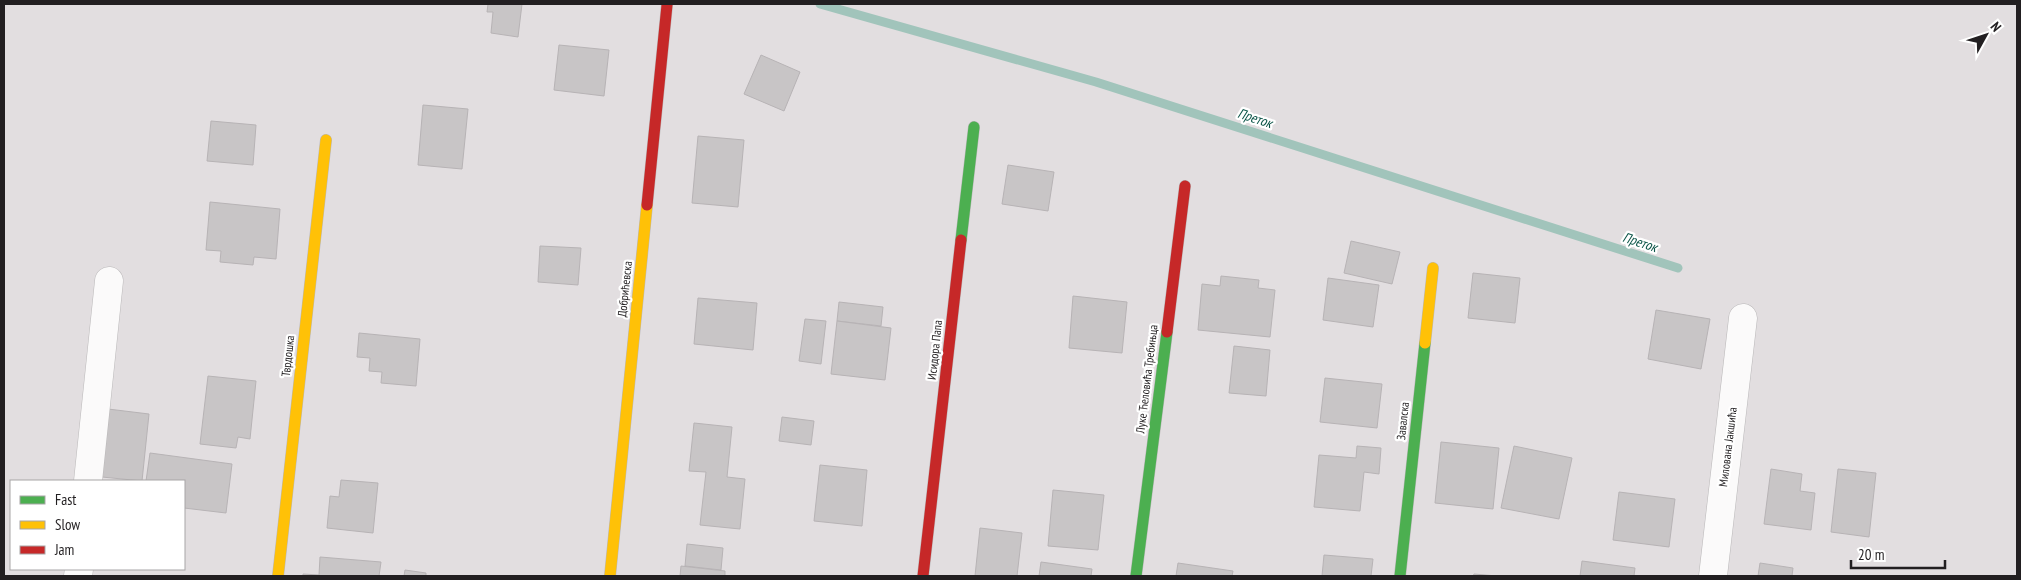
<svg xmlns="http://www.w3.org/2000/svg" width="2021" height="580" font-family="'PT Sans Narrow',sans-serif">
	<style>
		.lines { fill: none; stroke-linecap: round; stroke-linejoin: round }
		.stream { stroke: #a1c4bb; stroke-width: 9 }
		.building { fill: #c8c5c6; stroke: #b7b3b5 }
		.street-casing { stroke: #bab8b9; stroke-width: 29 }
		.fast-casing { stroke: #bab8b9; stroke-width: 12 }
		.slow-casing { stroke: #bab8b9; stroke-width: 12 }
		.jam-casing { stroke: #bab8b9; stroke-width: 12 }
		.street { stroke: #fbfafa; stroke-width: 28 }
		.fast { stroke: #4caf50; stroke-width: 11 }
		.slow { stroke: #ffc107; stroke-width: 11 }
		.jam { stroke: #c62828; stroke-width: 11 }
		.labels { text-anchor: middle; stroke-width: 4.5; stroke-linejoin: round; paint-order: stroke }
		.street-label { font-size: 12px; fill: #221f21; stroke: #fff }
		.water-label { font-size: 14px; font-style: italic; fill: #095346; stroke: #fff }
	</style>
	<rect width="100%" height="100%" fill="#e2dee0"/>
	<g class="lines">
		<path class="stream" d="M 820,4 L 1096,82 L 1678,268"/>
	</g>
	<g class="building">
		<path d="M 488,4 L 522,4 L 518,37 L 491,33 L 493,12 L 487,12 Z"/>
		<path d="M 559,45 L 609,50 L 604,96 L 554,90 Z"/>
		<path d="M 761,55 L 800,72 L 784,111 L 744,94 Z"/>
		<path d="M 423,105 L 468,109 L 462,169 L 418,165 Z"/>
		<path d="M 211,121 L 256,125 L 253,165 L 207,161 Z"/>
		<path d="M 698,136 L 744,140 L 738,207 L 692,203 Z"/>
		<path d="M 1008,165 L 1054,172 L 1048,211 L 1002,204 Z"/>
		<path d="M 210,202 L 280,209 L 276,259 L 254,257 L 253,265 L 220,262 L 221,251 L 206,250 Z"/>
		<path d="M 1351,241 L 1400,252 L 1392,284 L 1344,273 Z"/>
		<path d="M 540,246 L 581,248 L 578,285 L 538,282 Z"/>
		<path d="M 1473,273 L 1520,278 L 1515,323 L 1468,318 Z"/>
		<path d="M 1221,276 L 1259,280 L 1258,288 L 1275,290 L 1270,337 L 1198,330 L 1202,284 L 1220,286 Z"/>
		<path d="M 1328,278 L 1379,285 L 1373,327 L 1323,320 Z"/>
		<path d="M 1073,296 L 1127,302 L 1122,353 L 1069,348 Z"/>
		<path d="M 698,298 L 757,303 L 753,350 L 694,344 Z"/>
		<path d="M 839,302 L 883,307 L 881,326 L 837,321 Z"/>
		<path d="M 1656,310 L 1710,319 L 1701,369 L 1648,359 Z"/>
		<path d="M 805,319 L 826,321 L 821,364 L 799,361 Z"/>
		<path d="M 837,321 L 891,328 L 885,380 L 831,374 Z"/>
		<path d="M 359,333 L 420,339 L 416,386 L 381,383 L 382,372 L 369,371 L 370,358 L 357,357 Z"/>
		<path d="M 1234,346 L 1270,350 L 1266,396 L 1229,393 Z"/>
		<path d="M 208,376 L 256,381 L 250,439 L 238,437 L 236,448 L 200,444 Z"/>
		<path d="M 1325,378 L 1382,384 L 1377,428 L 1320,422 Z"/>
		<path d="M 108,409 L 149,414 L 142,481 L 102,477 Z"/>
		<path d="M 782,417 L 814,421 L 811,445 L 779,441 Z"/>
		<path d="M 694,423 L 732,427 L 727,477 L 745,479 L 740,529 L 700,525 L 706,472 L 689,471 Z"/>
		<path d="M 1441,442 L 1499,448 L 1493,509 L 1435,503 Z"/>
		<path d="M 1357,446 L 1381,448 L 1379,474 L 1364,472 L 1360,511 L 1314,507 L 1319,455 L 1356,458 Z"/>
		<path d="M 1514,446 L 1572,458 L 1559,519 L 1501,508 Z"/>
		<path d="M 150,453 L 232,464 L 226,513 L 184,508 L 184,481 L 146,481 Z"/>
		<path d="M 820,465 L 867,470 L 862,526 L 814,521 Z"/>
		<path d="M 1771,469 L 1802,474 L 1800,491 L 1815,493 L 1811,530 L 1764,524 Z"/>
		<path d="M 1838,469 L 1876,473 L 1869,537 L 1831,532 Z"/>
		<path d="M 341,480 L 378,483 L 373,533 L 327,528 L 330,496 L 339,497 Z"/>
		<path d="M 1053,490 L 1104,495 L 1098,550 L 1048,546 Z"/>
		<path d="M 1619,492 L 1675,499 L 1669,547 L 1613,540 Z"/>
		<path d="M 980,528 L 1022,533 L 1017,576 L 975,576 Z"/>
		<path d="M 687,544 L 723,548 L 721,570 L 685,566 Z"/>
		<path d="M 1324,555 L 1373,559 L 1371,576 L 1322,576 Z"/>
		<path d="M 320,557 L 381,562 L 379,576 L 303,576 L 303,574 L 319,575 Z"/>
		<path d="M 1582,561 L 1635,568 L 1634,576 L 1580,576 Z"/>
		<path d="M 1041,562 L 1092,569 L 1091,576 L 1039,576 Z"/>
		<path d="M 1178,563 L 1233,571 L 1232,576 L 1176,576 Z"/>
		<path d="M 1760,563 L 1793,568 L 1792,576 L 1758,576 Z"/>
		<path d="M 681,566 L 725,571 L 725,576 L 680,576 Z"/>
		<path d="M 405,570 L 426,573 L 426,576 L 404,576 Z"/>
		<path d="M 1474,574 L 1497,576 L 1473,576 Z"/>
	</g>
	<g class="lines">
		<defs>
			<g id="street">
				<path d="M 88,481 L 109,281"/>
				<path d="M 78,576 L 79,569"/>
				<path d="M 1713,576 L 1743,318"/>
			</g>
			<g id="fast">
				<path d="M 961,240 L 974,127"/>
				<path d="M 1136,576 L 1167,332"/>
				<path d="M 1400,576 L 1425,343"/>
			</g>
			<g id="slow">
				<path d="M 1425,343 L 1433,268"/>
				<path d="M 278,576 L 326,140"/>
				<path d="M 610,576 L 647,205"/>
			</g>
			<g id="jam">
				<path d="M 647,205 L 667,5"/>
				<path d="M 1167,332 L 1185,186"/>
				<path d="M 923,576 L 961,240"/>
			</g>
		</defs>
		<use href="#street" class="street-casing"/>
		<use href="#fast" class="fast-casing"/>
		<use href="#slow" class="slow-casing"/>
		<use href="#jam" class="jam-casing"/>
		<use href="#street" class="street"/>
		<use href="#fast" class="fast"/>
		<use href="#slow" class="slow"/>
		<use href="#jam" class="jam"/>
	</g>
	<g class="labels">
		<g class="street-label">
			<text transform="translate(625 289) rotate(-84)" y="4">Добрићевска</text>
			<text transform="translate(935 350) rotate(-84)" y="4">Исидора Папа</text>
			<text transform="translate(288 356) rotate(-84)" y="4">Тврдошка</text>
			<text transform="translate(1147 379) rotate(-83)" y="4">Луке Ћеловића Требињца</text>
			<text transform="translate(1403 421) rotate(-84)" y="4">Завалска</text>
			<text transform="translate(1728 447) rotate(-83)" y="4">Милована Јакшића</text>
		</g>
		<g class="water-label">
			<text transform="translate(1255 118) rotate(18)" y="5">Преток</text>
			<text transform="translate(1640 242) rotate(18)" y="5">Преток</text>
		</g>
	</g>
	<rect width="2021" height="580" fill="none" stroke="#221f21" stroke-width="10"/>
	<rect x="10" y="480" width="175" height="90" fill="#ffffff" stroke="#a7a5a6"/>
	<rect x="20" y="496" width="25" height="8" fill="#4caf50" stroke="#a7a5a6"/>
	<text x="55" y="505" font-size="15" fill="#221f21">Fast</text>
	<rect x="20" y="521" width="25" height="8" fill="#ffc107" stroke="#a7a5a6"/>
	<text x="55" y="530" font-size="15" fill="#221f21">Slow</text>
	<rect x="20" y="546" width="25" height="8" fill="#c62828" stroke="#a7a5a6"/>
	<text x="55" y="555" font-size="15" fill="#221f21">Jam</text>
	<g transform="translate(1986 35) rotate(50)" stroke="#ffffff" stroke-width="4" paint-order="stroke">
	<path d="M0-4L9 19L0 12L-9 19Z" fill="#221f21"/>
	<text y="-8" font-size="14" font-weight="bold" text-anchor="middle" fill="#221f21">N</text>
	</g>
	<path d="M1851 560v8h94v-8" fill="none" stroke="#221f21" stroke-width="2.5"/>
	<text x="1858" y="560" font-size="15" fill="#221f21" stroke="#ffffff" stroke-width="4" paint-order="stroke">20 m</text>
</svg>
